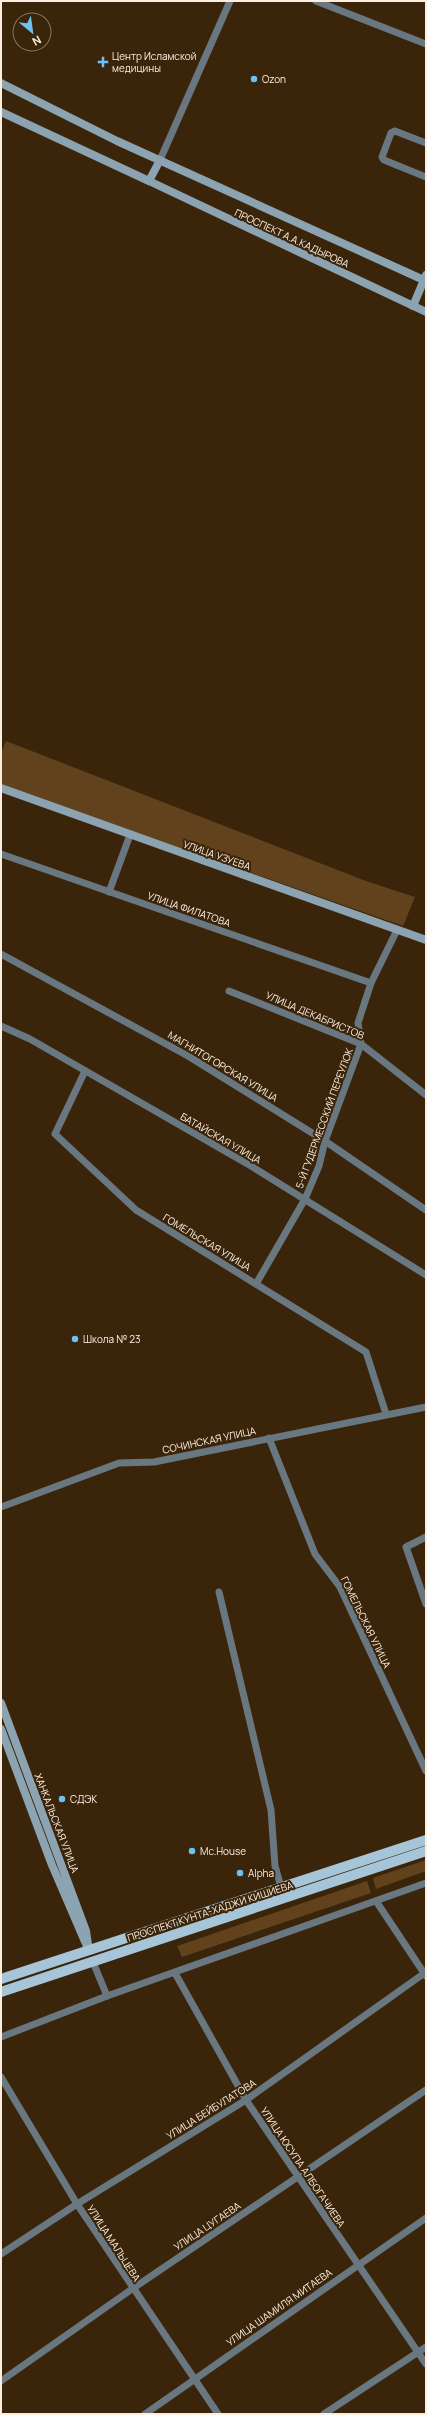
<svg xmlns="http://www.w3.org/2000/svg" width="427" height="2415" font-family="Manrope,sans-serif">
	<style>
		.green { fill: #61421c }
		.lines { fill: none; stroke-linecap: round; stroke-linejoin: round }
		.street { stroke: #697780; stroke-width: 7 }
		.secondary { stroke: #8ca3b2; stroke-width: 8 }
		.primary { stroke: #a7c5d8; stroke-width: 10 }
		.poi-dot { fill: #6ec2f3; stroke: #3a250b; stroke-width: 1.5 }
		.labels { text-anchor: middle; stroke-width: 4; stroke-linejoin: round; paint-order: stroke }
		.poi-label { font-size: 10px; fill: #fdefe0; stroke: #3a250b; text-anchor: start }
		.street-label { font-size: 10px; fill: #fdefe0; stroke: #3a250b }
	</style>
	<rect width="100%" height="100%" fill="#3a250b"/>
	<g class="green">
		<path d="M 6,741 L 366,881 L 415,897 L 403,926 L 1,785 L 1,753 Z"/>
		<path d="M 426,1860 L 426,1871 L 376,1889 L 373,1878 Z"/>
		<path d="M 367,1881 L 371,1893 L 182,1957 L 177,1946 Z"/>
	</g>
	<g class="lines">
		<g class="street">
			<path d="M 316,1 L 426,44"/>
			<path d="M 426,143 L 395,131 L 391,133 L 382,157 L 384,160 L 426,177"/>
			<path d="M 160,160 L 230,1"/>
			<path d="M 1,854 L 371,983"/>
			<path d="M 109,892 L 130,835"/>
			<path d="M 1,954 L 188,1056 L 325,1141 L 426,1210"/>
			<path d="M 229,991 L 361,1044 L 426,1095"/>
			<path d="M 1,1026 L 30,1039 L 251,1166 L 426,1275"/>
			<path d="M 85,1071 L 55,1134 L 136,1210 L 366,1352 L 386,1414"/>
			<path d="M 256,1284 L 305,1199 L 319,1166 L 325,1141 L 361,1044 L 358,1023 L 371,983 L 397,930"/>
			<path d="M 269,1438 L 315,1554 L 340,1587 L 426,1771"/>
			<path d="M 1,1507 L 119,1463 L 154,1462 L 426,1407"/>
			<path d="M 426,1537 L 406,1547 L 426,1604"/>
			<path d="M 219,1592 L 271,1810 L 275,1866 L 281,1887 L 254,1906"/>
			<path d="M 376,1901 L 426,1976"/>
			<path d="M 93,1962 L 107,1996"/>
			<path d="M 175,1973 L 246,2100 L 426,2364"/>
			<path d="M 1,2037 L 107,1996 L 426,1883"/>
			<path d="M 1,2077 L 77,2204 L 218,2414"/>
			<path d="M 1,2254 L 77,2204 L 246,2100 L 426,1972"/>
			<path d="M 1,2381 L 132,2289 L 426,2090"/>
			<path d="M 145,2414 L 426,2218"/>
			<path d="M 324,2414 L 426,2347"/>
		</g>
		<g class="secondary">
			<path d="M 1,83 L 117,141 L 426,281"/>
			<path d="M 1,112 L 149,181 L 160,160"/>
			<path d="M 149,181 L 426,312"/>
			<path d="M 413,306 L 426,275"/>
			<path d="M 1,788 L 426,940"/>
			<path d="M 1,1703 L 86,1931 L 89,1951 L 52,1865 L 1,1729"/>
		</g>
		<g class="primary">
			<path d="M 1,1979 L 426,1840"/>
			<path d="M 1,1992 L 426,1851"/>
		</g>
	</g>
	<g class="poi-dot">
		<path d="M101 56h4v4h4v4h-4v4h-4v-4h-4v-4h4z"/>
		<circle cx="254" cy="79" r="4"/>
		<circle cx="75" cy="1339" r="4"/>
		<circle cx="62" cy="1799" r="4"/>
		<circle cx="192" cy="1851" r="4"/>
		<circle cx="240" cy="1873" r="4"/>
	</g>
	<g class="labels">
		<g class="poi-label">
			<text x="112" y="60">Центр Исламской<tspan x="112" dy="12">медицины</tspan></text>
			<text x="262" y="83">Ozon</text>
			<text x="83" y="1343">Школа № 23</text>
			<text x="70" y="1803">СДЭК</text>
			<text x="200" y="1855">Mc.House</text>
			<text x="248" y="1877">Alpha</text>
		</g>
		<g class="street-label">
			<text transform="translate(292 238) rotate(25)" y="4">ПРОСПЕКТ А.А.КАДЫРОВА</text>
			<text transform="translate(217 855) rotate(19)" y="4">УЛИЦА УЗУЕВА</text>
			<text transform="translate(189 909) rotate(19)" y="4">УЛИЦА ФИЛАТОВА</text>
			<text transform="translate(315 1015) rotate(23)" y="4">УЛИЦА ДЕКАБРИСТОВ</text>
			<text transform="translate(223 1066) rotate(31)" y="4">МАГНИТОГОРСКАЯ УЛИЦА</text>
			<text transform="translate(324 1118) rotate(-70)" y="4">5-Й ГУДЕРМЕССКИЙ ПЕРЕУЛОК</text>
			<text transform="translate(221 1138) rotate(30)" y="4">БАТАЙСКАЯ УЛИЦА</text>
			<text transform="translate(207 1242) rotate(31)" y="4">ГОМЕЛЬСКАЯ УЛИЦА</text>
			<text transform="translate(209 1440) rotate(-12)" y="4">СОЧИНСКАЯ УЛИЦА</text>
			<text transform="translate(366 1622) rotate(64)" y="4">ГОМЕЛЬСКАЯ УЛИЦА</text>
			<text transform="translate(57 1823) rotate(69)" y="4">ХАНКАЛЬСКАЯ УЛИЦА</text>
			<text transform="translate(210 1911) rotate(-18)" y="4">ПРОСПЕКТ КУНТА-ХАДЖИ КИШИЕВА</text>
			<text transform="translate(211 2109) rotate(-32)" y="4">УЛИЦА БЕЙБУЛАТОВА</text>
			<text transform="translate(303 2167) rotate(56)" y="4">УЛИЦА ЮСУПА АЛБОГАЧИЕВА</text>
			<text transform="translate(207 2226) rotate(-34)" y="4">УЛИЦА ЦУГАЕВА</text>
			<text transform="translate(114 2243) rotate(57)" y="4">УЛИЦА МАЛЬЦЕВА</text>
			<text transform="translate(279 2307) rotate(-35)" y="4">УЛИЦА ШАМИЛЯ МИТАЕВА</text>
		</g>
	</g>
	<rect width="427" height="2415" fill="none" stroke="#fdefe0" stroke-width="4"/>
	<g transform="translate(32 32) rotate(151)"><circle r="19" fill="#3a250b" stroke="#887660"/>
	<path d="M0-3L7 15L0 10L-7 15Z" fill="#6ec2f3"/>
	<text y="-6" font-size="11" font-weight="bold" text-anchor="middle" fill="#fdefe0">N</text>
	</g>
</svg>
